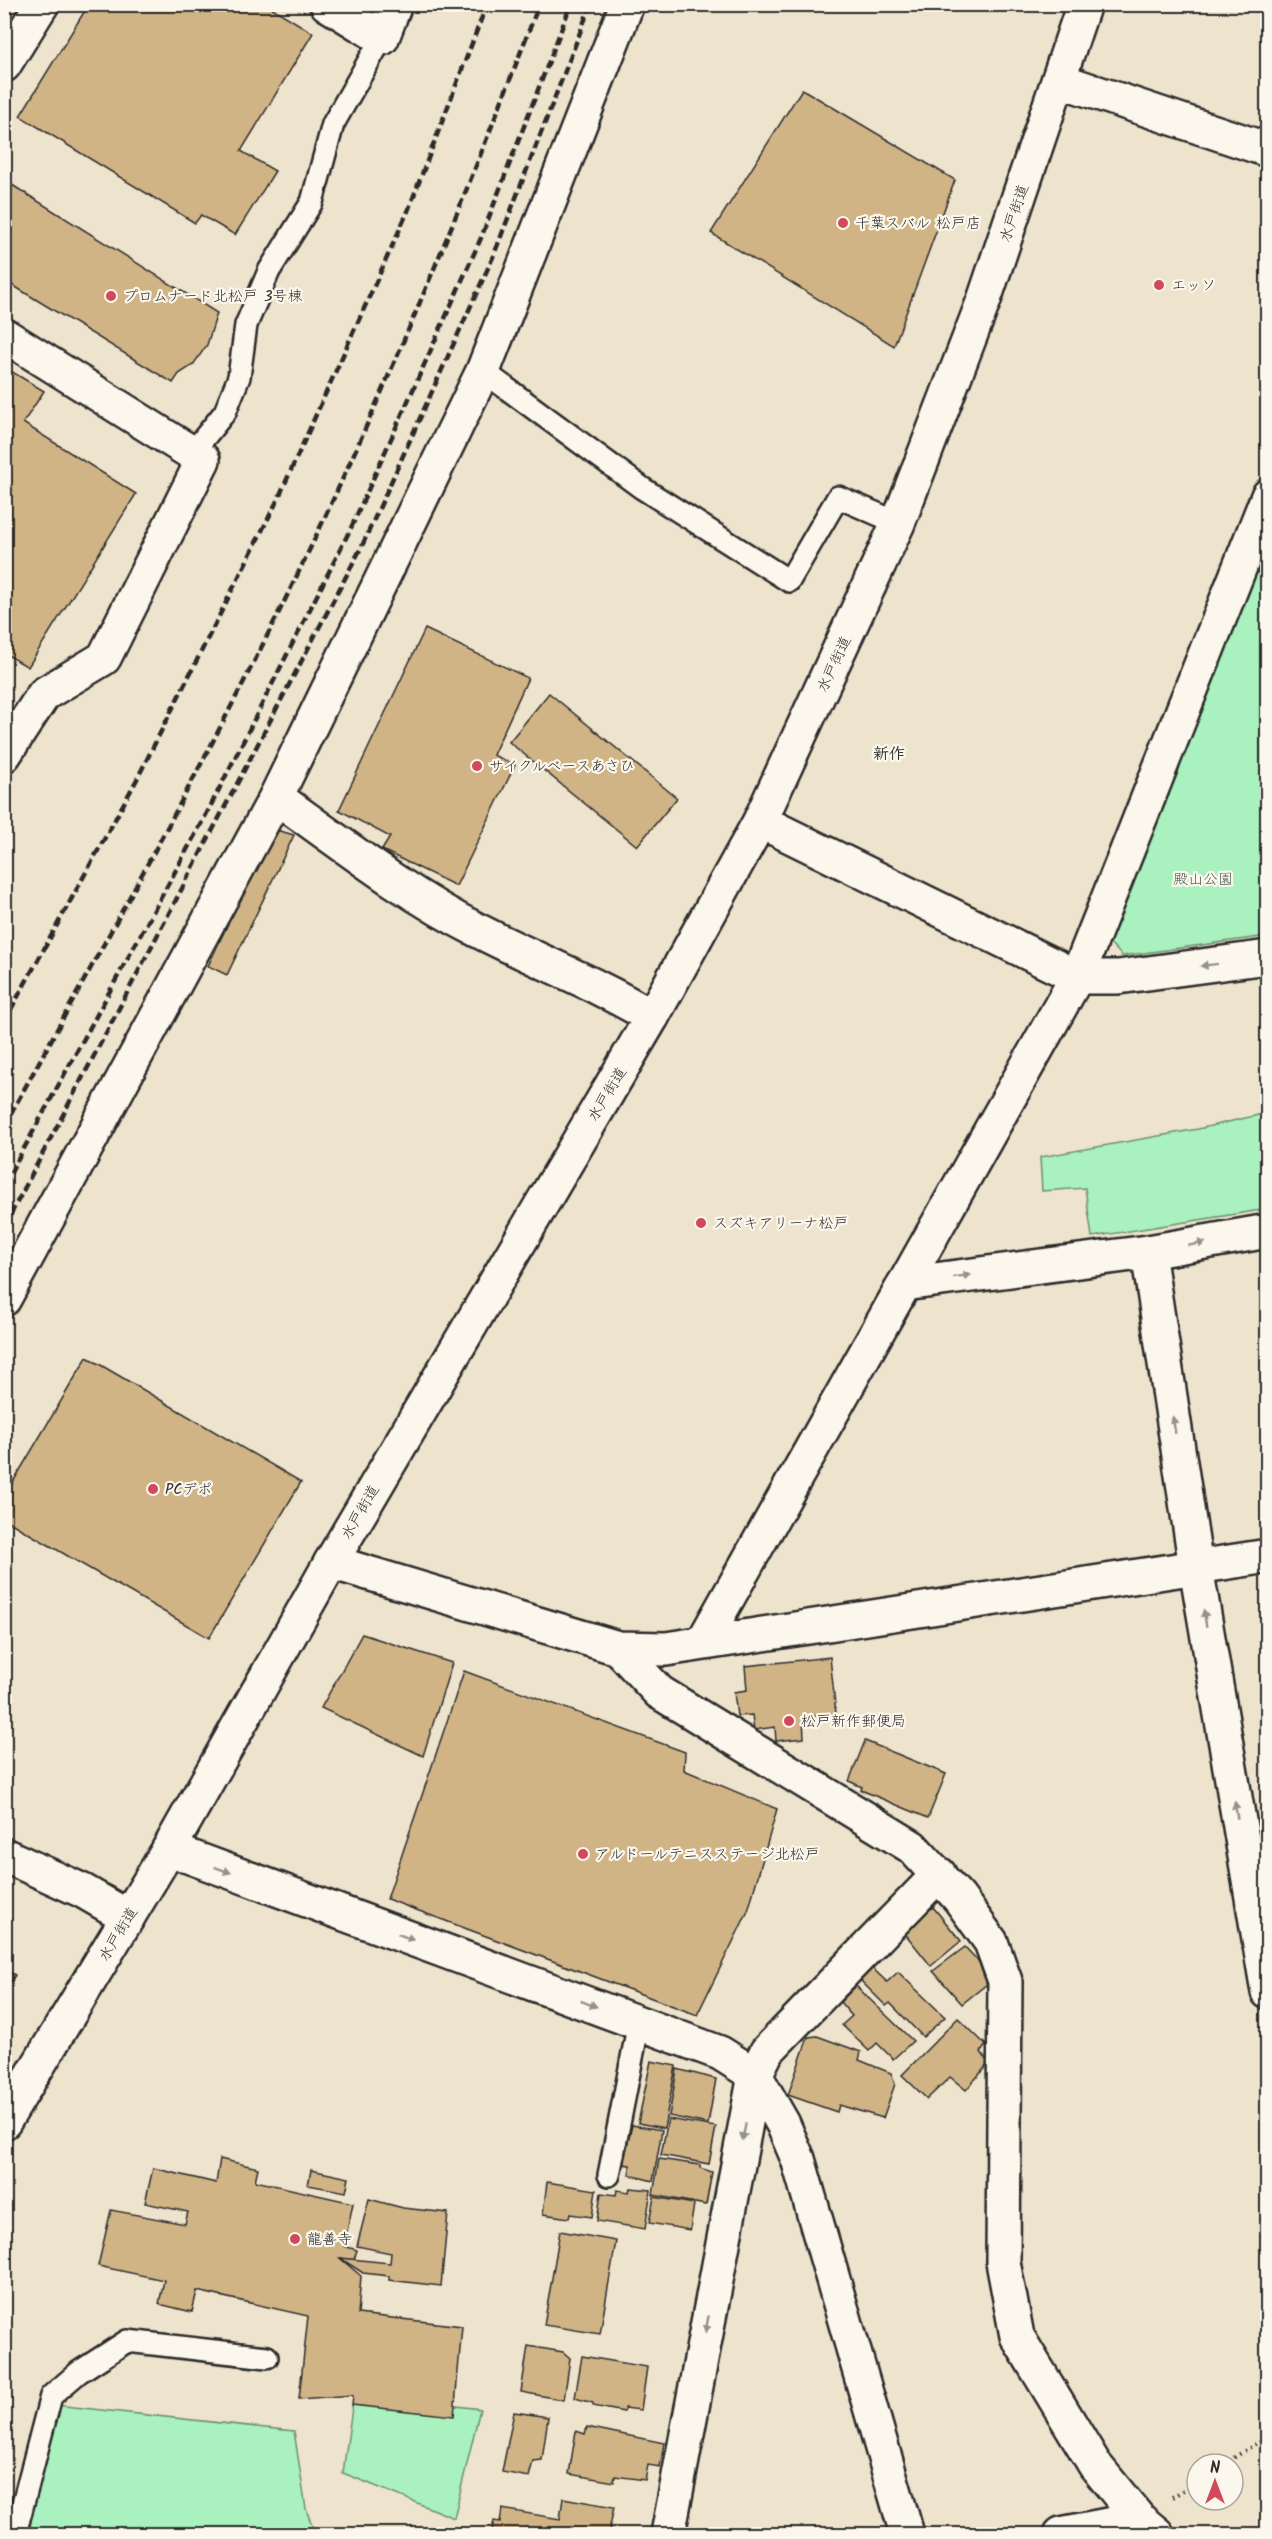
<svg xmlns="http://www.w3.org/2000/svg" width="1272" height="2539" font-family="Kalam,'Klee One',sans-serif">
	<style>
		.green { fill: #a9f1be; stroke: #6a8e74; stroke-width: 1.5 }
		.building { fill: #d1b486; stroke: #2b2b2b; stroke-width: 1.5 }
		.lines { fill: none; stroke-linecap: round; stroke-linejoin: round }
		.lane-casing { stroke: #2b2b2b; stroke-width: 26 }
		.street-casing { stroke: #2b2b2b; stroke-width: 38 }
		.secondary-casing { stroke: #2b2b2b; stroke-width: 38 }
		.highway-casing { stroke: #2b2b2b; stroke-width: 38 }
		.path { stroke: #2b2b2b; stroke-width: 4; stroke-dasharray: 1.5 4.5; stroke-linecap: butt }
		.lane { stroke: #fbf7ec; stroke-width: 21 }
		.street { stroke: #fbf7ec; stroke-width: 33 }
		.secondary { stroke: #fbf7ec; stroke-width: 33 }
		.highway { stroke: #fbf7ec; stroke-width: 33 }
		.rail { stroke: #2b2b2b; stroke-width: 4.5; stroke-dasharray: 9 4.5; stroke-linecap: butt }
		.oneway { fill: #93918c }
		.poi-dot { fill: #d1495b; stroke: #fbf7ec; stroke-width: 2 }
		.labels { text-anchor: middle; stroke-width: 4.5; stroke-linejoin: round; paint-order: stroke }
		.street-label { font-size: 15px; fill: #2b2b2b; stroke: #fbf7ec }
		.poi-label { font-size: 15px; fill: #2b2b2b; stroke: #fbf7ec; text-anchor: start }
		.park-label { font-size: 15px; fill: #4a5c50; stroke: #fbf7ec }
		.neighbourhood-label { font-size: 16px; font-weight: bold; fill: #2b2b2b; stroke: #fbf7ec }
	</style>
	<rect width="100%" height="100%" fill="#eee3cd"/>
	<filter id="ink" filterUnits="userSpaceOnUse"><feTurbulence type="fractalNoise" baseFrequency=".0167" numOctaves="2"/><feDisplacementMap in="SourceGraphic" scale="12" xChannelSelector="R" yChannelSelector="G"/><feConvolveMatrix kernelMatrix="1 2 1 2 8 2 1 2 1" color-interpolation-filters="sRGB"/></filter>
	<g filter="url(#ink)">
		<g class="green">
			<path d="M 1267,536 L 1267,936 L 1122,956 L 1109,942 Z"/>
			<path d="M 1267,1113 L 1267,1209 L 1092,1237 L 1085,1188 L 1042,1191 L 1040,1157 L 1198,1129 Z"/>
			<path d="M 354,2393 L 480,2409 L 454,2518 L 343,2473 Z"/>
			<path d="M 37,2403 L 294,2431 L 306,2509 L 315,2534 L 30,2534 Z"/>
		</g>
		<g class="building">
			<path d="M 89,4 L 266,4 L 313,33 L 241,151 L 275,171 L 235,235 L 201,215 L 195,223 L 20,116 Z"/>
			<path d="M 802,89 L 955,180 L 894,346 L 711,233 Z"/>
			<path d="M 4,180 L 217,313 L 207,345 L 193,365 L 179,374 L 173,383 L 4,280 Z"/>
			<path d="M 4,367 L 44,391 L 23,423 L 136,494 L 28,667 L 4,653 Z"/>
			<path d="M 425,629 L 528,678 L 493,755 L 515,765 L 456,886 L 382,850 L 390,837 L 339,810 Z"/>
			<path d="M 549,693 L 677,798 L 637,846 L 509,742 Z"/>
			<path d="M 280,831 L 294,835 L 227,975 L 208,966 L 271,832 Z"/>
			<path d="M 87,1357 L 301,1482 L 209,1638 L 4,1519 L 4,1497 Z"/>
			<path d="M 362,1634 L 452,1663 L 423,1756 L 321,1708 Z"/>
			<path d="M 830,1657 L 836,1714 L 803,1717 L 804,1738 L 776,1741 L 775,1727 L 754,1730 L 752,1715 L 737,1716 L 734,1692 L 747,1690 L 745,1666 Z"/>
			<path d="M 464,1671 L 685,1752 L 684,1770 L 777,1809 L 748,1911 L 697,2015 L 387,1899 Z"/>
			<path d="M 865,1741 L 946,1774 L 928,1818 L 861,1790 L 862,1787 L 849,1781 Z"/>
			<path d="M 933,1907 L 961,1941 L 931,1966 L 903,1931 Z"/>
			<path d="M 965,1947 L 979,1962 L 987,1984 L 962,2004 L 933,1971 Z"/>
			<path d="M 870,1966 L 887,1982 L 898,1972 L 945,2017 L 923,2037 L 890,2003 L 886,2006 L 859,1979 Z"/>
			<path d="M 4,1969 L 15,1975 L 4,1993 Z"/>
			<path d="M 856,1986 L 913,2041 L 893,2059 L 877,2043 L 869,2051 L 842,2025 L 852,2016 L 840,2002 Z"/>
			<path d="M 958,2018 L 986,2045 L 981,2052 L 989,2063 L 966,2090 L 950,2077 L 927,2099 L 902,2075 Z"/>
			<path d="M 817,2036 L 861,2052 L 859,2060 L 891,2073 L 895,2084 L 883,2118 L 839,2105 L 837,2112 L 788,2095 L 808,2037 Z"/>
			<path d="M 651,2061 L 676,2066 L 664,2128 L 638,2123 Z"/>
			<path d="M 677,2069 L 716,2079 L 708,2124 L 669,2116 Z"/>
			<path d="M 668,2119 L 716,2127 L 709,2164 L 661,2155 Z"/>
			<path d="M 632,2125 L 662,2130 L 653,2181 L 630,2175 L 630,2165 L 623,2164 Z"/>
			<path d="M 220,2159 L 258,2168 L 255,2181 L 353,2203 L 344,2246 L 357,2250 L 354,2260 L 340,2258 L 361,2276 L 358,2314 L 462,2326 L 454,2416 L 352,2405 L 353,2395 L 299,2399 L 308,2316 L 197,2291 L 192,2312 L 159,2304 L 164,2280 L 98,2266 L 111,2210 L 185,2224 L 188,2212 L 145,2203 L 153,2168 L 216,2183 Z"/>
			<path d="M 659,2159 L 700,2165 L 700,2168 L 712,2172 L 706,2205 L 653,2195 Z"/>
			<path d="M 311,2170 L 349,2178 L 346,2192 L 308,2185 Z"/>
			<path d="M 547,2182 L 596,2190 L 592,2217 L 570,2214 L 569,2218 L 543,2214 Z"/>
			<path d="M 630,2188 L 651,2190 L 645,2229 L 597,2221 L 601,2193 L 616,2195 L 617,2190 L 629,2192 Z"/>
			<path d="M 654,2197 L 694,2204 L 690,2230 L 649,2223 Z"/>
			<path d="M 369,2199 L 403,2208 L 448,2213 L 441,2286 L 389,2280 L 389,2276 L 363,2273 L 340,2258 L 390,2263 L 391,2253 L 357,2246 Z"/>
			<path d="M 560,2231 L 616,2241 L 600,2334 L 544,2325 Z"/>
			<path d="M 528,2346 L 563,2352 L 570,2358 L 564,2400 L 521,2392 Z"/>
			<path d="M 582,2356 L 647,2367 L 641,2410 L 624,2408 L 624,2412 L 593,2406 L 593,2403 L 575,2398 Z"/>
			<path d="M 514,2412 L 548,2417 L 542,2460 L 533,2461 L 529,2477 L 502,2472 Z"/>
			<path d="M 587,2427 L 664,2443 L 660,2467 L 648,2465 L 645,2480 L 615,2476 L 614,2482 L 569,2474 L 576,2431 L 585,2434 Z"/>
			<path d="M 563,2498 L 614,2507 L 609,2531 L 630,2534 L 491,2534 L 494,2521 L 500,2522 L 502,2509 L 560,2519 Z"/>
		</g>
		<g class="lines">
			<defs>
				<g id="lane">
					<path d="M 483,371 L 642,488 L 789,581 L 838,497 L 898,523"/>
					<path d="M 192,453 L 225,412 L 239,377 L 246,325 L 269,271 L 312,202 L 333,124 L 382,38"/>
					<path d="M 609,2175 L 639,2022"/>
					<path d="M 15,2534 L 51,2396 L 79,2372 L 127,2341 L 267,2357"/>
				</g>
				<g id="street">
					<path d="M 327,4 L 382,38 L 395,4"/>
					<path d="M 4,65 L 42,4"/>
					<path d="M 4,335 L 203,460 L 104,658 L 44,694 L 4,755"/>
					<path d="M 276,797 C 341,843 406,894 477,930 C 537,961 594,982 652,1017"/>
					<path d="M 760,821 L 1077,977 L 1118,977 L 1268,957"/>
					<path d="M 1148,1252 L 1196,1567 L 1268,1992"/>
					<path d="M 904,1284 L 1148,1252 L 1268,1231"/>
					<path d="M 4,1299 L 276,797 L 483,371 L 627,4"/>
					<path d="M 703,1642 L 1077,977 L 1268,496"/>
					<path d="M 618,1648 L 659,1692 L 912,1847 L 959,1898 L 991,1942 L 1005,1981 L 1003,2262 L 1017,2336 L 1095,2465 L 1139,2519 L 1157,2534"/>
					<path d="M 169,1849 L 720,2053 L 755,2075 L 783,2124 L 798,2159 L 907,2534"/>
					<path d="M 4,1855 L 83,1891 L 128,1917"/>
					<path d="M 668,2534 L 755,2075 L 767,2051 L 939,1874"/>
					<path d="M 1061,2534 L 1139,2519"/>
				</g>
				<g id="secondary">
					<path d="M 1059,80 L 1268,150"/>
					<path d="M 331,1562 L 618,1648 L 666,1649 L 1268,1556"/>
				</g>
				<path id="highway" d="M 4,2122 L 169,1849 L 331,1562 L 652,1017 L 760,821 L 898,523 L 984,300 L 1084,4"/>
			</defs>
			<use href="#lane" class="lane-casing"/>
			<use href="#street" class="street-casing"/>
			<use href="#secondary" class="secondary-casing"/>
			<use href="#highway" class="highway-casing"/>
			<g class="path">
				<path d="M 1224,2464 L 1268,2436"/>
				<path d="M 1172,2497 L 1197,2482"/>
			</g>
			<use href="#lane" class="lane"/>
			<use href="#street" class="street"/>
			<use href="#secondary" class="secondary"/>
			<use href="#highway" class="highway"/>
			<g class="rail">
				<path d="M 4,1022 L 136,781 L 278,499 L 408,211 L 487,4"/>
				<path d="M 4,1126 C 114,925 227,725 325,517 C 403,349 473,178 539,4"/>
				<path d="M 4,1185 L 207,813 L 351,528 L 481,238 L 571,4"/>
				<path d="M 4,1227 L 362,546 L 493,257 L 591,4"/>
			</g>
		</g>
		<defs><path id="oneway-solid" d="M-6-.8H1V-3.2L6.5 0L1 3.2V.8H-6Z" transform="scale(1.5)"/></defs>
		<g class="oneway">
			<use href="#oneway-solid" transform="translate(1209 965) rotate(173)"/>
			<use href="#oneway-solid" transform="translate(1197 1244) rotate(-10)"/>
			<use href="#oneway-solid" transform="translate(962 1276) rotate(-7)"/>
			<use href="#oneway-solid" transform="translate(1174 1425) rotate(-99)"/>
			<use href="#oneway-solid" transform="translate(1205 1618) rotate(-99)"/>
			<use href="#oneway-solid" transform="translate(1236 1810) rotate(-99)"/>
			<use href="#oneway-solid" transform="translate(223 1870) rotate(20)"/>
			<use href="#oneway-solid" transform="translate(406 1937) rotate(20)"/>
			<use href="#oneway-solid" transform="translate(589 2004) rotate(20)"/>
			<use href="#oneway-solid" transform="translate(744 2132) rotate(101)"/>
			<use href="#oneway-solid" transform="translate(707 2324) rotate(101)"/>
		</g>
	</g>
	<g class="poi-dot">
		<circle cx="843" cy="223" r="6"/>
		<circle cx="1159" cy="285" r="6"/>
		<circle cx="111" cy="296" r="6"/>
		<circle cx="477" cy="766" r="6"/>
		<circle cx="701" cy="1223" r="6"/>
		<circle cx="153" cy="1489" r="6"/>
		<circle cx="789" cy="1721" r="6"/>
		<circle cx="583" cy="1854" r="6"/>
		<circle cx="295" cy="2239" r="6"/>
	</g>
	<g class="labels">
		<g class="street-label">
			<text transform="translate(1014 213) rotate(-71)" y="5">水戸街道</text>
			<text transform="translate(834 664) rotate(-65)" y="5">水戸街道</text>
			<text transform="translate(607 1094) rotate(-59)" y="5">水戸街道</text>
			<text transform="translate(360 1512) rotate(-60)" y="5">水戸街道</text>
			<text transform="translate(118 1934) rotate(-59)" y="5">水戸街道</text>
		</g>
		<g class="poi-label">
			<text x="855" y="228">千葉スバル 松戸店</text>
			<text x="1171" y="290">エッソ</text>
			<text x="123" y="301">プロムナード北松戸 3号棟</text>
			<text x="489" y="771">サイクルベースあさひ</text>
			<text x="713" y="1228">スズキアリーナ松戸</text>
			<text x="165" y="1494">PCデポ</text>
			<text x="801" y="1726">松戸新作郵便局</text>
			<text x="595" y="1859">アルドールテニスステージ北松戸</text>
			<text x="307" y="2244">龍善寺</text>
		</g>
		<g class="park-label">
			<text x="1203" y="884">殿山公園</text>
		</g>
		<g class="neighbourhood-label">
			<text x="889" y="759">新作</text>
		</g>
	</g>
	<rect width="1272" height="2539" fill="none" stroke="#fbf7ec" stroke-width="24"/>
	<rect x="12" y="12" width="1248" height="2515" fill="none" stroke="#2b2b2b" stroke-width="2" filter="url(#ink)"/>
	<g transform="translate(1215 2482)"><circle r="28" fill="#fbf7ec" stroke="#a8a59f" stroke-width="1.5"/>
	<path d="M0-4.5L10 22L0 15L-10 22Z" fill="#d1495b"/>
	<text y="-9" font-size="16" font-weight="bold" text-anchor="middle" fill="#2b2b2b">N</text>
	</g>
</svg>
